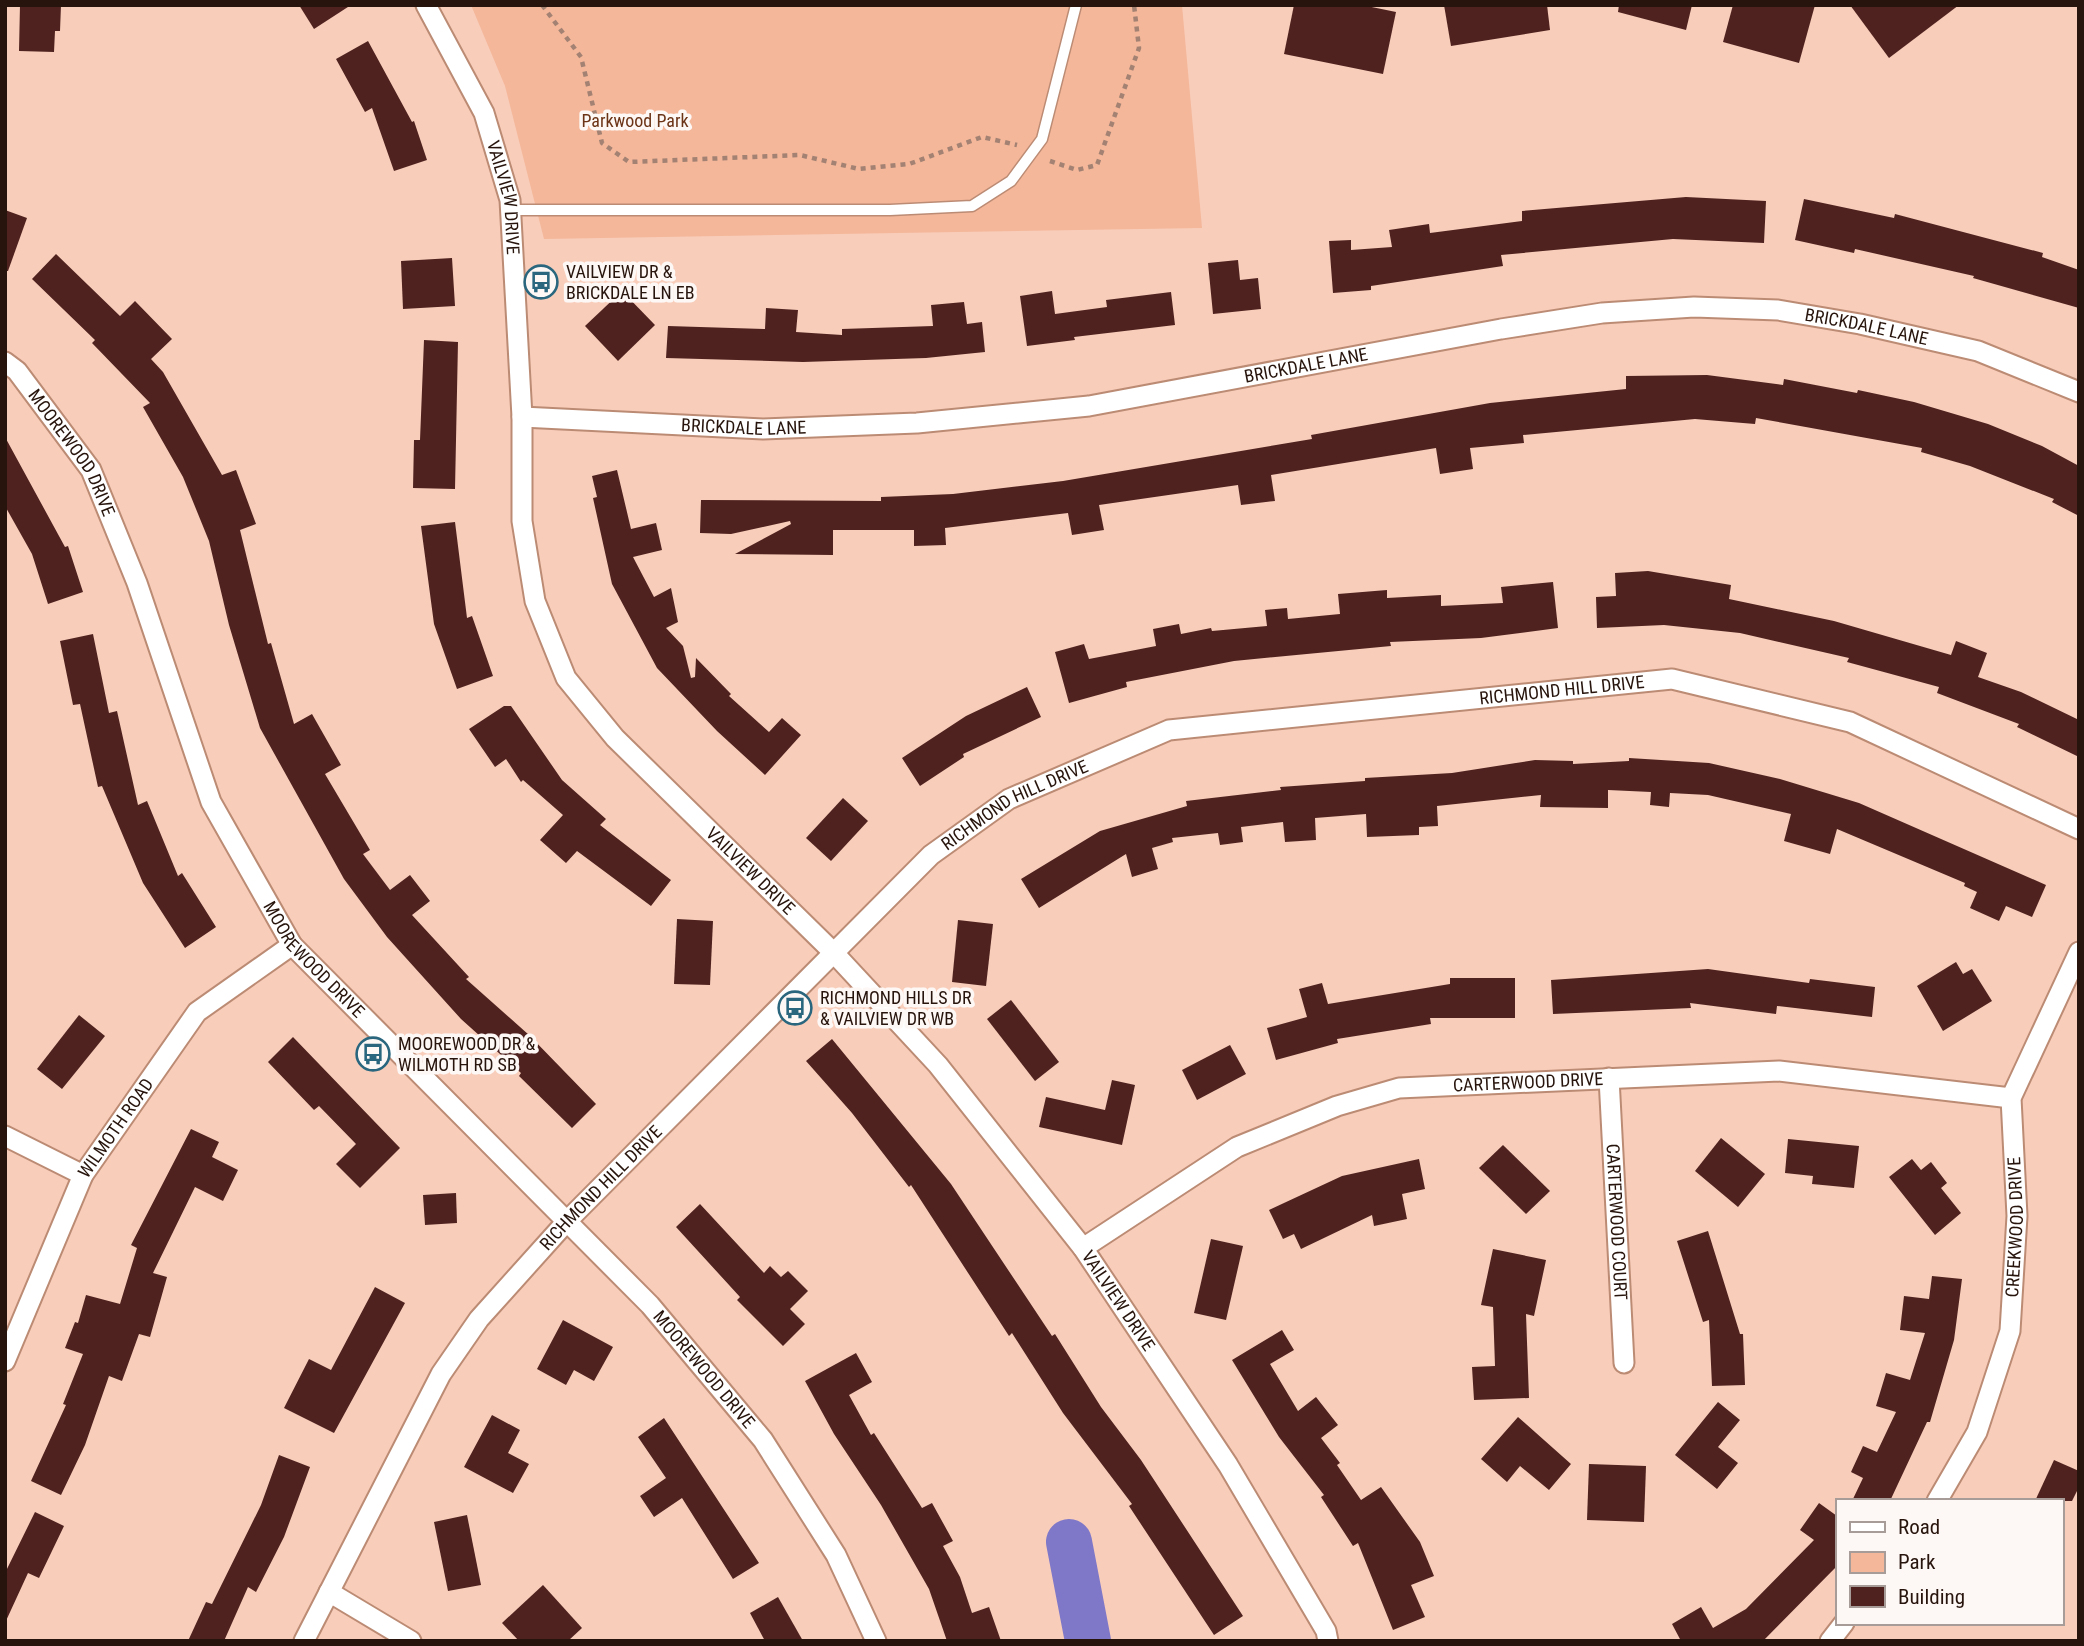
<svg xmlns="http://www.w3.org/2000/svg" width="2084" height="1646" font-family="'Roboto Condensed',sans-serif">
	<style>
		.green { fill: #f4b79a }
		.lines { fill: none; stroke-linecap: round; stroke-linejoin: round }
		.river { stroke: #7f78c8; stroke-width: 46 }
		.building { fill: #50221f }
		.service-casing { stroke: #bc8b74; stroke-width: 13 }
		.minor-casing { stroke: #bc8b74; stroke-width: 23 }
		.path { stroke: #a38273; stroke-width: 4.5; stroke-dasharray: 5 5; stroke-linecap: butt }
		.service { stroke: #fff; stroke-width: 10 }
		.minor { stroke: #fff; stroke-width: 19 }
		.labels { text-anchor: middle; stroke-width: 7; stroke-linejoin: round; paint-order: stroke }
		.park-label { font-size: 18px; fill: #6c3417; stroke: #fdf7f5 }
		.street-label { font-size: 18px; fill: #27140c; stroke: #fdf7f5 }
		.poi-label { font-size: 18px; fill: #27140c; stroke: #fdf7f5; text-anchor: start }
	</style>
	<rect width="100%" height="100%" fill="#f8cdba"/>
	<path class="green" d="M 471,5 L 1182,5 L 1202,228 L 544,239 L 505,86 Z"/>
	<g class="lines">
		<path class="river" d="M 1069,1542 L 1088,1641"/>
	</g>
	<g class="building">
		<path d="M 20,5 L 61,5 L 60,31 L 55,31 L 54,52 L 19,51 Z"/>
		<path d="M 299,5 L 351,5 L 314,29 Z"/>
		<path d="M 1294,5 L 1362,5 L 1396,12 L 1383,74 L 1284,54 Z"/>
		<path d="M 1444,5 L 1547,5 L 1550,30 L 1451,46 Z"/>
		<path d="M 1619,5 L 1692,5 L 1686,30 L 1618,12 Z"/>
		<path d="M 1733,5 L 1815,5 L 1799,63 L 1723,42 Z"/>
		<path d="M 1850,5 L 1959,5 L 1889,58 Z"/>
		<path d="M 368,41 L 412,122 L 414,121 L 427,160 L 394,171 L 372,108 L 365,112 L 336,59 Z"/>
		<path d="M 1686,197 L 1766,201 L 1764,243 L 1673,239 L 1501,255 L 1503,266 L 1371,286 L 1371,290 L 1333,293 L 1329,241 L 1351,240 L 1351,250 L 1392,247 L 1389,230 L 1429,224 L 1430,233 L 1522,221 L 1522,211 Z"/>
		<path d="M 1804,199 L 1894,218 L 1895,214 L 2043,253 L 2042,257 L 2079,270 L 2079,308 L 1973,278 L 1974,276 L 1855,249 L 1854,253 L 1795,240 Z"/>
		<path d="M 5,210 L 27,218 L 8,271 L 5,271 Z"/>
		<path d="M 56,254 L 120,316 L 135,301 L 172,339 L 151,359 L 163,372 L 222,475 L 236,470 L 256,524 L 240,530 L 268,644 L 271,643 L 294,724 L 312,714 L 341,765 L 325,774 L 370,850 L 363,854 L 390,890 L 410,875 L 430,901 L 412,915 L 469,977 L 466,979 L 529,1035 L 596,1104 L 572,1128 L 519,1076 L 521,1073 L 461,1019 L 387,937 L 344,879 L 260,728 L 229,625 L 209,541 L 183,477 L 143,407 L 150,403 L 92,343 L 95,340 L 32,279 Z"/>
		<path d="M 452,258 L 455,306 L 403,309 L 401,261 Z"/>
		<path d="M 1238,260 L 1240,280 L 1258,278 L 1261,309 L 1213,314 L 1208,263 Z"/>
		<path d="M 622,291 L 655,325 L 618,361 L 585,326 Z"/>
		<path d="M 1052,291 L 1055,314 L 1107,307 L 1106,300 L 1171,292 L 1175,325 L 1074,337 L 1075,340 L 1027,346 L 1020,296 Z"/>
		<path d="M 964,302 L 967,324 L 982,322 L 985,352 L 926,358 L 803,362 L 666,358 L 668,326 L 765,329 L 766,308 L 798,310 L 796,332 L 842,335 L 842,329 L 933,326 L 931,305 Z"/>
		<path d="M 424,340 L 458,342 L 455,489 L 413,488 L 414,440 L 420,440 Z"/>
		<path d="M 1707,375 L 1783,385 L 1784,379 L 1857,393 L 1858,390 L 1914,402 L 1988,424 L 2042,446 L 2079,466 L 2079,516 L 2052,502 L 2054,499 L 1970,466 L 1921,452 L 1922,448 L 1756,418 L 1755,424 L 1695,419 L 1523,435 L 1524,443 L 1470,448 L 1473,469 L 1440,474 L 1436,448 L 1271,475 L 1275,501 L 1241,505 L 1238,485 L 1099,505 L 1104,530 L 1072,535 L 1068,513 L 945,528 L 946,545 L 914,546 L 914,530 L 833,530 L 833,555 L 735,554 L 791,524 L 790,521 L 731,534 L 700,533 L 701,500 L 881,501 L 881,497 L 953,494 L 1063,481 L 1312,439 L 1311,435 L 1490,403 L 1626,389 L 1626,376 Z"/>
		<path d="M 5,437 L 65,547 L 68,546 L 83,592 L 48,604 L 32,554 L 5,506 Z"/>
		<path d="M 617,470 L 631,529 L 656,523 L 662,550 L 633,557 L 654,597 L 671,588 L 678,622 L 666,628 L 683,646 L 691,678 L 695,677 L 696,658 L 731,694 L 729,696 L 769,732 L 782,718 L 801,735 L 765,775 L 717,731 L 657,668 L 612,584 L 593,498 L 597,497 L 592,476 Z"/>
		<path d="M 455,522 L 467,618 L 472,616 L 493,676 L 457,689 L 434,624 L 421,526 Z"/>
		<path d="M 1648,571 L 1731,585 L 1729,599 L 1834,621 L 1951,655 L 1956,641 L 1987,653 L 1978,677 L 2021,692 L 2079,720 L 2079,757 L 2017,727 L 2019,724 L 1937,693 L 1939,687 L 1847,662 L 1849,658 L 1740,633 L 1664,625 L 1597,628 L 1596,597 L 1616,596 L 1615,573 Z"/>
		<path d="M 1553,582 L 1558,628 L 1481,638 L 1390,642 L 1391,646 L 1234,661 L 1126,682 L 1127,687 L 1069,703 L 1055,652 L 1084,644 L 1089,659 L 1156,646 L 1153,629 L 1179,624 L 1181,634 L 1211,628 L 1212,631 L 1267,626 L 1265,610 L 1287,608 L 1288,619 L 1340,614 L 1338,594 L 1387,590 L 1387,598 L 1441,595 L 1441,606 L 1503,603 L 1501,587 Z"/>
		<path d="M 93,634 L 109,713 L 117,711 L 138,805 L 147,801 L 178,876 L 182,873 L 216,927 L 185,948 L 143,883 L 102,786 L 98,787 L 80,704 L 73,705 L 60,641 Z"/>
		<path d="M 1027,687 L 1041,717 L 963,754 L 964,757 L 920,786 L 902,758 L 966,716 Z"/>
		<path d="M 504,706 L 511,706 L 562,780 L 606,819 L 600,825 L 671,880 L 651,906 L 577,851 L 566,863 L 540,840 L 563,815 L 523,780 L 521,782 L 506,759 L 495,767 L 469,729 Z"/>
		<path d="M 1629,758 L 1709,763 L 1780,779 L 1859,803 L 2046,885 L 2032,917 L 2006,906 L 1999,921 L 1970,908 L 1977,892 L 1964,886 L 1965,883 L 1837,829 L 1830,854 L 1784,841 L 1791,814 L 1708,795 L 1670,793 L 1669,807 L 1650,805 L 1651,792 L 1608,790 L 1608,808 L 1540,807 L 1541,795 L 1437,806 L 1438,826 L 1419,827 L 1419,835 L 1367,837 L 1366,814 L 1315,818 L 1316,840 L 1285,842 L 1283,822 L 1241,827 L 1243,842 L 1220,845 L 1218,833 L 1172,838 L 1173,842 L 1152,848 L 1158,869 L 1132,877 L 1126,854 L 1039,908 L 1021,879 L 1100,831 L 1187,806 L 1186,801 L 1281,790 L 1280,787 L 1365,781 L 1365,778 L 1452,773 L 1535,760 L 1573,761 L 1573,764 L 1629,761 Z"/>
		<path d="M 843,798 L 868,821 L 831,861 L 806,838 Z"/>
		<path d="M 677,919 L 713,921 L 710,985 L 674,984 Z"/>
		<path d="M 958,920 L 993,924 L 986,986 L 952,982 Z"/>
		<path d="M 1956,962 L 1963,974 L 1972,969 L 1992,1001 L 1943,1031 L 1917,986 Z"/>
		<path d="M 1708,969 L 1809,983 L 1810,979 L 1875,987 L 1872,1017 L 1777,1006 L 1776,1014 L 1690,1003 L 1691,1008 L 1553,1014 L 1551,980 Z"/>
		<path d="M 1450,978 L 1515,978 L 1515,1018 L 1430,1018 L 1431,1024 L 1337,1039 L 1338,1043 L 1276,1060 L 1267,1028 L 1307,1017 L 1299,989 L 1322,983 L 1328,1004 L 1450,984 Z"/>
		<path d="M 1011,1000 L 1059,1062 L 1035,1081 L 987,1019 Z"/>
		<path d="M 79,1015 L 105,1036 L 62,1089 L 37,1069 Z"/>
		<path d="M 293,1037 L 400,1148 L 360,1188 L 336,1164 L 356,1144 L 319,1106 L 314,1110 L 268,1062 Z"/>
		<path d="M 832,1039 L 951,1184 L 1052,1336 L 1055,1334 L 1101,1407 L 1141,1460 L 1243,1616 L 1214,1635 L 1129,1506 L 1132,1504 L 1063,1413 L 1012,1333 L 1009,1336 L 911,1185 L 909,1187 L 852,1113 L 806,1061 Z"/>
		<path d="M 1230,1045 L 1246,1074 L 1197,1100 L 1182,1070 Z"/>
		<path d="M 1112,1080 L 1135,1085 L 1122,1145 L 1039,1127 L 1046,1097 L 1105,1110 Z"/>
		<path d="M 191,1129 L 219,1142 L 212,1157 L 238,1170 L 223,1201 L 195,1187 L 153,1273 L 167,1277 L 150,1337 L 139,1334 L 122,1381 L 109,1376 L 85,1445 L 61,1495 L 31,1481 L 66,1405 L 63,1404 L 83,1354 L 65,1348 L 75,1322 L 78,1323 L 86,1295 L 120,1304 L 137,1248 L 131,1245 Z"/>
		<path d="M 1721,1138 L 1765,1174 L 1738,1207 L 1695,1171 Z"/>
		<path d="M 1788,1139 L 1859,1146 L 1854,1188 L 1812,1184 L 1813,1176 L 1785,1173 Z"/>
		<path d="M 1503,1145 L 1550,1191 L 1526,1214 L 1479,1168 Z"/>
		<path d="M 1419,1159 L 1425,1189 L 1402,1194 L 1407,1219 L 1374,1226 L 1372,1215 L 1301,1249 L 1294,1234 L 1283,1239 L 1269,1210 L 1342,1176 Z"/>
		<path d="M 1912,1159 L 1921,1170 L 1931,1162 L 1947,1183 L 1941,1188 L 1961,1213 L 1935,1235 L 1889,1177 Z"/>
		<path d="M 456,1193 L 457,1223 L 425,1225 L 423,1195 Z"/>
		<path d="M 700,1204 L 764,1273 L 770,1266 L 781,1277 L 788,1271 L 808,1291 L 790,1309 L 805,1324 L 783,1346 L 737,1300 L 740,1297 L 676,1227 Z"/>
		<path d="M 1708,1231 L 1740,1334 L 1743,1334 L 1745,1385 L 1712,1386 L 1709,1320 L 1703,1322 L 1677,1241 Z"/>
		<path d="M 1211,1239 L 1243,1246 L 1226,1320 L 1194,1313 Z"/>
		<path d="M 1493,1249 L 1546,1260 L 1534,1316 L 1526,1314 L 1529,1398 L 1474,1400 L 1472,1367 L 1495,1366 L 1493,1307 L 1481,1305 Z"/>
		<path d="M 1932,1276 L 1962,1279 L 1954,1340 L 1930,1422 L 1927,1422 L 1890,1501 L 1852,1501 L 1863,1478 L 1851,1472 L 1863,1446 L 1877,1452 L 1896,1412 L 1876,1406 L 1886,1373 L 1910,1380 L 1925,1333 L 1900,1330 L 1904,1296 L 1929,1299 Z"/>
		<path d="M 375,1287 L 405,1303 L 334,1433 L 284,1408 L 309,1359 L 331,1370 Z"/>
		<path d="M 563,1320 L 613,1347 L 594,1381 L 574,1370 L 566,1385 L 537,1369 Z"/>
		<path d="M 1282,1330 L 1294,1350 L 1270,1364 L 1298,1411 L 1316,1397 L 1338,1425 L 1321,1438 L 1340,1463 L 1337,1465 L 1361,1500 L 1381,1487 L 1420,1542 L 1434,1576 L 1411,1585 L 1425,1617 L 1393,1630 L 1358,1543 L 1353,1546 L 1321,1497 L 1324,1495 L 1279,1437 L 1232,1360 Z"/>
		<path d="M 856,1353 L 872,1382 L 849,1395 L 871,1435 L 874,1433 L 922,1508 L 932,1503 L 953,1541 L 943,1546 L 960,1577 L 972,1613 L 989,1607 L 1001,1641 L 947,1641 L 929,1589 L 881,1505 L 834,1434 L 805,1381 Z"/>
		<path d="M 1718,1402 L 1740,1420 L 1718,1447 L 1738,1463 L 1717,1489 L 1675,1455 Z"/>
		<path d="M 492,1415 L 520,1430 L 508,1453 L 529,1464 L 513,1493 L 464,1467 Z"/>
		<path d="M 1518,1417 L 1571,1464 L 1549,1490 L 1520,1466 L 1507,1482 L 1481,1459 Z"/>
		<path d="M 664,1418 L 759,1563 L 733,1579 L 682,1498 L 654,1517 L 640,1496 L 666,1478 L 638,1437 Z"/>
		<path d="M 279,1455 L 310,1467 L 284,1537 L 256,1592 L 248,1587 L 224,1641 L 188,1641 L 206,1602 L 212,1604 L 261,1505 Z"/>
		<path d="M 2054,1460 L 2079,1471 L 2079,1487 L 2072,1501 L 2035,1501 Z"/>
		<path d="M 1589,1464 L 1646,1466 L 1644,1522 L 1587,1520 Z"/>
		<path d="M 1819,1503 L 1837,1516 L 1837,1566 L 1763,1641 L 1681,1641 L 1672,1624 L 1701,1607 L 1713,1628 L 1746,1609 L 1814,1540 L 1800,1530 Z"/>
		<path d="M 35,1512 L 64,1526 L 39,1578 L 28,1573 L 5,1623 L 5,1573 Z"/>
		<path d="M 467,1515 L 481,1585 L 448,1591 L 434,1522 Z"/>
		<path d="M 543,1585 L 582,1628 L 568,1641 L 519,1641 L 502,1623 Z"/>
		<path d="M 778,1597 L 803,1641 L 765,1641 L 750,1613 Z"/>
	</g>
	<g class="lines">
		<defs>
			<path id="service" d="M 510,210 L 890,210 L 972,206 L 1011,181 L 1042,139 L 1076,5"/>
			<g id="minor">
				<path id="s1" d="M 426,5 L 484,113 L 510,200 L 522,417 L 522,521 L 535,601 L 566,678 L 615,738 L 833,952 L 938,1065 L 1083,1248 L 1228,1465 L 1326,1631 L 1328,1641"/>
				<path id="s2" d="M 5,362 L 17,371 L 91,470 L 137,583 L 211,802 L 292,945 L 650,1305 L 763,1440 L 836,1555 L 876,1641"/>
				<path id="s3" d="M 522,417 L 763,429 L 917,423 L 1089,406 L 1501,329 L 1602,313 L 1694,307 L 1778,310 L 1860,324 L 1978,351 L 2079,392"/>
				<path id="s4" d="M 1609,1078 L 1624,1363"/>
				<path d="M 5,1136 L 83,1175"/>
				<path id="s5" d="M 1083,1248 L 1237,1147 L 1337,1106 L 1399,1088 L 1779,1071 L 2011,1098"/>
				<path id="s6" d="M 5,1361 L 83,1175 L 197,1012 L 292,945"/>
				<path id="s7" d="M 1937,1501 L 1977,1432 L 2010,1331 L 2017,1216 L 2011,1098 L 2079,952"/>
				<path d="M 329,1592 L 411,1641"/>
				<path id="s8" d="M 304,1641 L 441,1374 L 479,1319 L 568,1220 L 931,855 L 1009,799 L 1169,730 L 1672,679 L 1850,722 L 2079,829"/>
				<path d="M 1830,1641 L 1844,1623"/>
			</g>
		</defs>
		<use href="#service" class="service-casing"/>
		<use href="#minor" class="minor-casing"/>
		<g class="path">
			<path d="M 542,5 L 581,57 L 602,143 L 629,162 L 800,155 L 859,169 L 909,164 L 982,137 L 1017,145"/>
			<path d="M 1050,161 L 1077,170 L 1097,165 L 1139,48 L 1134,5"/>
		</g>
		<use href="#service" class="service"/>
		<use href="#minor" class="minor"/>
	</g>
	<defs>
		<symbol id="bus-ring" viewBox="-11 -11 22 22"><circle r="9.5" fill="#fdf7f5" stroke="#2a677e" stroke-width="1.5"/><path d="M-5-6H5V4H4V6H2V4H-2V6H-4V4H-5ZM-3.5-4V0h7V-4ZM-3.5 1.2v1.5H-2V1.2ZM2 1.2v1.5H3.5V1.2Z" fill="#2a677e"/></symbol>
	</defs>
	<g fill-rule="evenodd">
		<use href="#bus-ring" x="522" y="263" width="38" height="38"/>
		<use href="#bus-ring" x="776" y="989" width="38" height="38"/>
		<use href="#bus-ring" x="354" y="1035" width="38" height="38"/>
	</g>
	<g class="labels">
		<g class="park-label">
			<text x="635" y="127">Parkwood Park</text>
		</g>
		<g class="street-label">
			<text dy="6" stroke="none"><textPath href="#s1" startOffset="210">VAILVIEW DRIVE</textPath></text>
			<text dy="6" stroke="none"><textPath href="#s3" startOffset="1356">BRICKDALE LANE</textPath></text>
			<text dy="6" stroke="none"><textPath href="#s3" startOffset="789">BRICKDALE LANE</textPath></text>
			<text dy="6" stroke="none"><textPath href="#s3" startOffset="222">BRICKDALE LANE</textPath></text>
			<text dy="6" stroke="none"><textPath href="#s2" startOffset="114">MOOREWOOD DRIVE</textPath></text>
			<text dy="6" stroke="none"><textPath href="#s8" startOffset="1680">RICHMOND HILL DRIVE</textPath></text>
			<text dy="6" stroke="none"><textPath href="#s8" startOffset="1113">RICHMOND HILL DRIVE</textPath></text>
			<text dy="6" stroke="none"><textPath href="#s1" startOffset="966">VAILVIEW DRIVE</textPath></text>
			<text dy="6" stroke="none"><textPath href="#s2" startOffset="681">MOOREWOOD DRIVE</textPath></text>
			<text dy="6" stroke="none"><textPath href="#s5" startOffset="486">CARTERWOOD DRIVE</textPath></text>
			<text dy="6" stroke="none"><textPath href="#s6" startOffset="259">WILMOTH ROAD</textPath></text>
			<text dy="6" stroke="none"><textPath href="#s8" startOffset="546">RICHMOND HILL DRIVE</textPath></text>
			<text dy="6" stroke="none"><textPath href="#s4" startOffset="144">CARTERWOOD COURT</textPath></text>
			<text dy="6" stroke="none"><textPath href="#s7" startOffset="290">CREEKWOOD DRIVE</textPath></text>
			<text dy="6" stroke="none"><textPath href="#s1" startOffset="1533">VAILVIEW DRIVE</textPath></text>
			<text dy="6" stroke="none"><textPath href="#s2" startOffset="1248">MOOREWOOD DRIVE</textPath></text>
		</g>
		<g class="poi-label">
			<text x="566" y="278">VAILVIEW DR &amp;<tspan x="566" dy="21">BRICKDALE LN EB</tspan></text>
			<text x="820" y="1004">RICHMOND HILLS DR<tspan x="820" dy="21">&amp; VAILVIEW DR WB</tspan></text>
			<text x="398" y="1050">MOOREWOOD DR &amp;<tspan x="398" dy="21">WILMOTH RD SB</tspan></text>
		</g>
	</g>
	<rect width="2084" height="1646" fill="none" stroke="#27140c" stroke-width="14"/>
	<rect x="1836" y="1499" width="228" height="126" fill="#fdf7f5" stroke="#a79c98" stroke-width="2"/>
	<rect x="1850" y="1522" width="35" height="10" fill="#ffffff" stroke="#a79c98" stroke-width="2"/>
	<text x="1898" y="1534" font-size="21" fill="#27140c">Road</text>
	<rect x="1850" y="1552" width="35" height="21" fill="#f4b79a" stroke="#a79c98" stroke-width="2"/>
	<text x="1898" y="1569" font-size="21" fill="#27140c">Park</text>
	<rect x="1850" y="1586" width="35" height="21" fill="#50221f" stroke="#a79c98" stroke-width="2"/>
	<text x="1898" y="1604" font-size="21" fill="#27140c">Building</text>
</svg>
